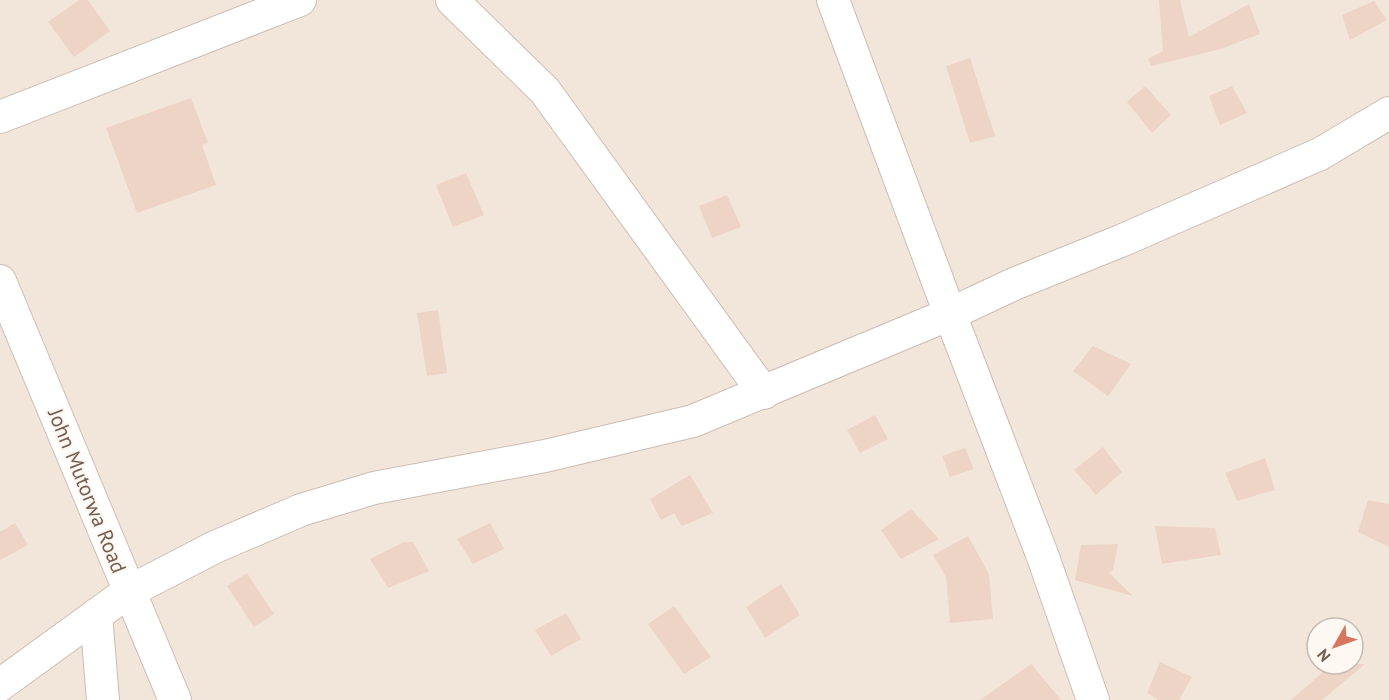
<svg xmlns="http://www.w3.org/2000/svg" width="1389" height="700" font-family="'PT Sans',sans-serif">
	<style>
		.residential { fill: #f2e6db; fill-rule: evenodd }
		.building { fill: #edd4c6 }
		.lines { fill: none; stroke-linecap: round; stroke-linejoin: round }
		.minor-casing { stroke: #ccbdb2; stroke-width: 34 }
		.minor { stroke: #fff; stroke-width: 32 }
		.labels { text-anchor: middle; stroke-width: 4.5; stroke-linejoin: round; paint-order: stroke }
		.street-label { font-size: 21px; fill: #745c51; stroke: #fdf9f2 }
	</style>
	<rect width="100%" height="100%" fill="#fbf4ec"/>
	<path class="residential" d="M 0,0 L 1389,0 L 1389,700 L 0,700 ZM 1317,628 L 1353,628 L 1353,664 L 1317,664 Z"/>
	<g class="building">
		<path d="M 79,0 L 88,0 L 110,31 L 74,57 L 48,22 Z"/>
		<path d="M 1159,0 L 1180,0 L 1189,37 L 1249,4 L 1260,34 L 1221,49 L 1151,66 L 1148,59 L 1163,51 Z"/>
		<path d="M 1374,1 L 1387,20 L 1350,40 L 1342,15 Z"/>
		<path d="M 970,58 L 995,136 L 970,143 L 946,66 Z"/>
		<path d="M 1145,86 L 1171,115 L 1152,133 L 1127,102 Z"/>
		<path d="M 1232,86 L 1247,113 L 1220,125 L 1209,96 Z"/>
		<path d="M 191,98 L 208,143 L 202,145 L 216,185 L 137,213 L 106,128 Z"/>
		<path d="M 466,173 L 484,215 L 453,227 L 436,185 Z"/>
		<path d="M 727,195 L 741,227 L 712,238 L 699,206 Z"/>
		<path d="M 438,310 L 447,373 L 427,376 L 417,313 Z"/>
		<path d="M 1093,346 L 1131,364 L 1108,396 L 1073,371 Z"/>
		<path d="M 875,415 L 888,439 L 860,453 L 847,430 Z"/>
		<path d="M 1103,447 L 1122,472 L 1096,495 L 1074,470 Z"/>
		<path d="M 965,448 L 974,469 L 950,477 L 942,456 Z"/>
		<path d="M 1265,458 L 1275,490 L 1237,501 L 1225,473 Z"/>
		<path d="M 690,475 L 713,513 L 682,526 L 674,513 L 661,520 L 650,499 Z"/>
		<path d="M 1368,500 L 1389,504 L 1389,547 L 1358,532 Z"/>
		<path d="M 911,509 L 939,539 L 901,559 L 881,530 Z"/>
		<path d="M 15,523 L 28,545 L 0,560 L 0,532 Z"/>
		<path d="M 490,523 L 504,549 L 473,564 L 457,539 Z"/>
		<path d="M 1155,526 L 1215,528 L 1221,555 L 1162,564 Z"/>
		<path d="M 968,536 L 989,574 L 993,619 L 950,623 L 946,577 L 933,555 Z"/>
		<path d="M 404,542 L 413,542 L 429,571 L 388,588 L 370,559 Z"/>
		<path d="M 1118,544 L 1113,571 L 1108,572 L 1133,596 L 1075,580 L 1081,545 Z"/>
		<path d="M 247,573 L 274,614 L 254,627 L 227,586 Z"/>
		<path d="M 781,584 L 800,615 L 765,638 L 746,607 Z"/>
		<path d="M 674,606 L 711,657 L 684,674 L 648,624 Z"/>
		<path d="M 566,613 L 581,639 L 551,656 L 535,630 Z"/>
		<path d="M 1160,662 L 1192,677 L 1179,700 L 1158,700 L 1147,693 Z"/>
		<path d="M 1031,664 L 1061,700 L 980,700 Z"/>
		<path d="M 1332,664 L 1365,664 L 1322,700 L 1291,700 Z"/>
	</g>
	<g class="lines">
		<defs>
			<g id="minor">
				<path d="M 452,0 L 545,91 L 764,393"/>
				<path d="M 833,0 L 950,314 L 1043,557 L 1093,700"/>
				<path d="M 0,117 L 300,0"/>
				<path d="M 0,281 L 175,700"/>
				<path d="M 96,615 L 103,700"/>
				<path d="M 0,685 L 128,592 L 215,547 L 301,510 L 374,488 L 545,456 L 693,421 L 950,314 L 1014,284 L 1123,240 L 1320,154 L 1389,113"/>
			</g>
		</defs>
		<use href="#minor" class="minor-casing"/>
		<use href="#minor" class="minor"/>
	</g>
	<g class="labels">
		<g class="street-label">
			<text transform="translate(87 491) rotate(68)" y="7">John Mutorwa Road</text>
		</g>
	</g>
	<g transform="translate(1335 646) rotate(230)"><circle r="28" fill="#fdf9f2" stroke="#c6bab2" stroke-width="1.5"/>
	<path d="M0-4.5L10 22L0 15L-10 22Z" fill="#d6765f"/>
	<text y="-9" font-size="16" font-weight="bold" text-anchor="middle" fill="#745c51">N</text>
	</g>
</svg>
